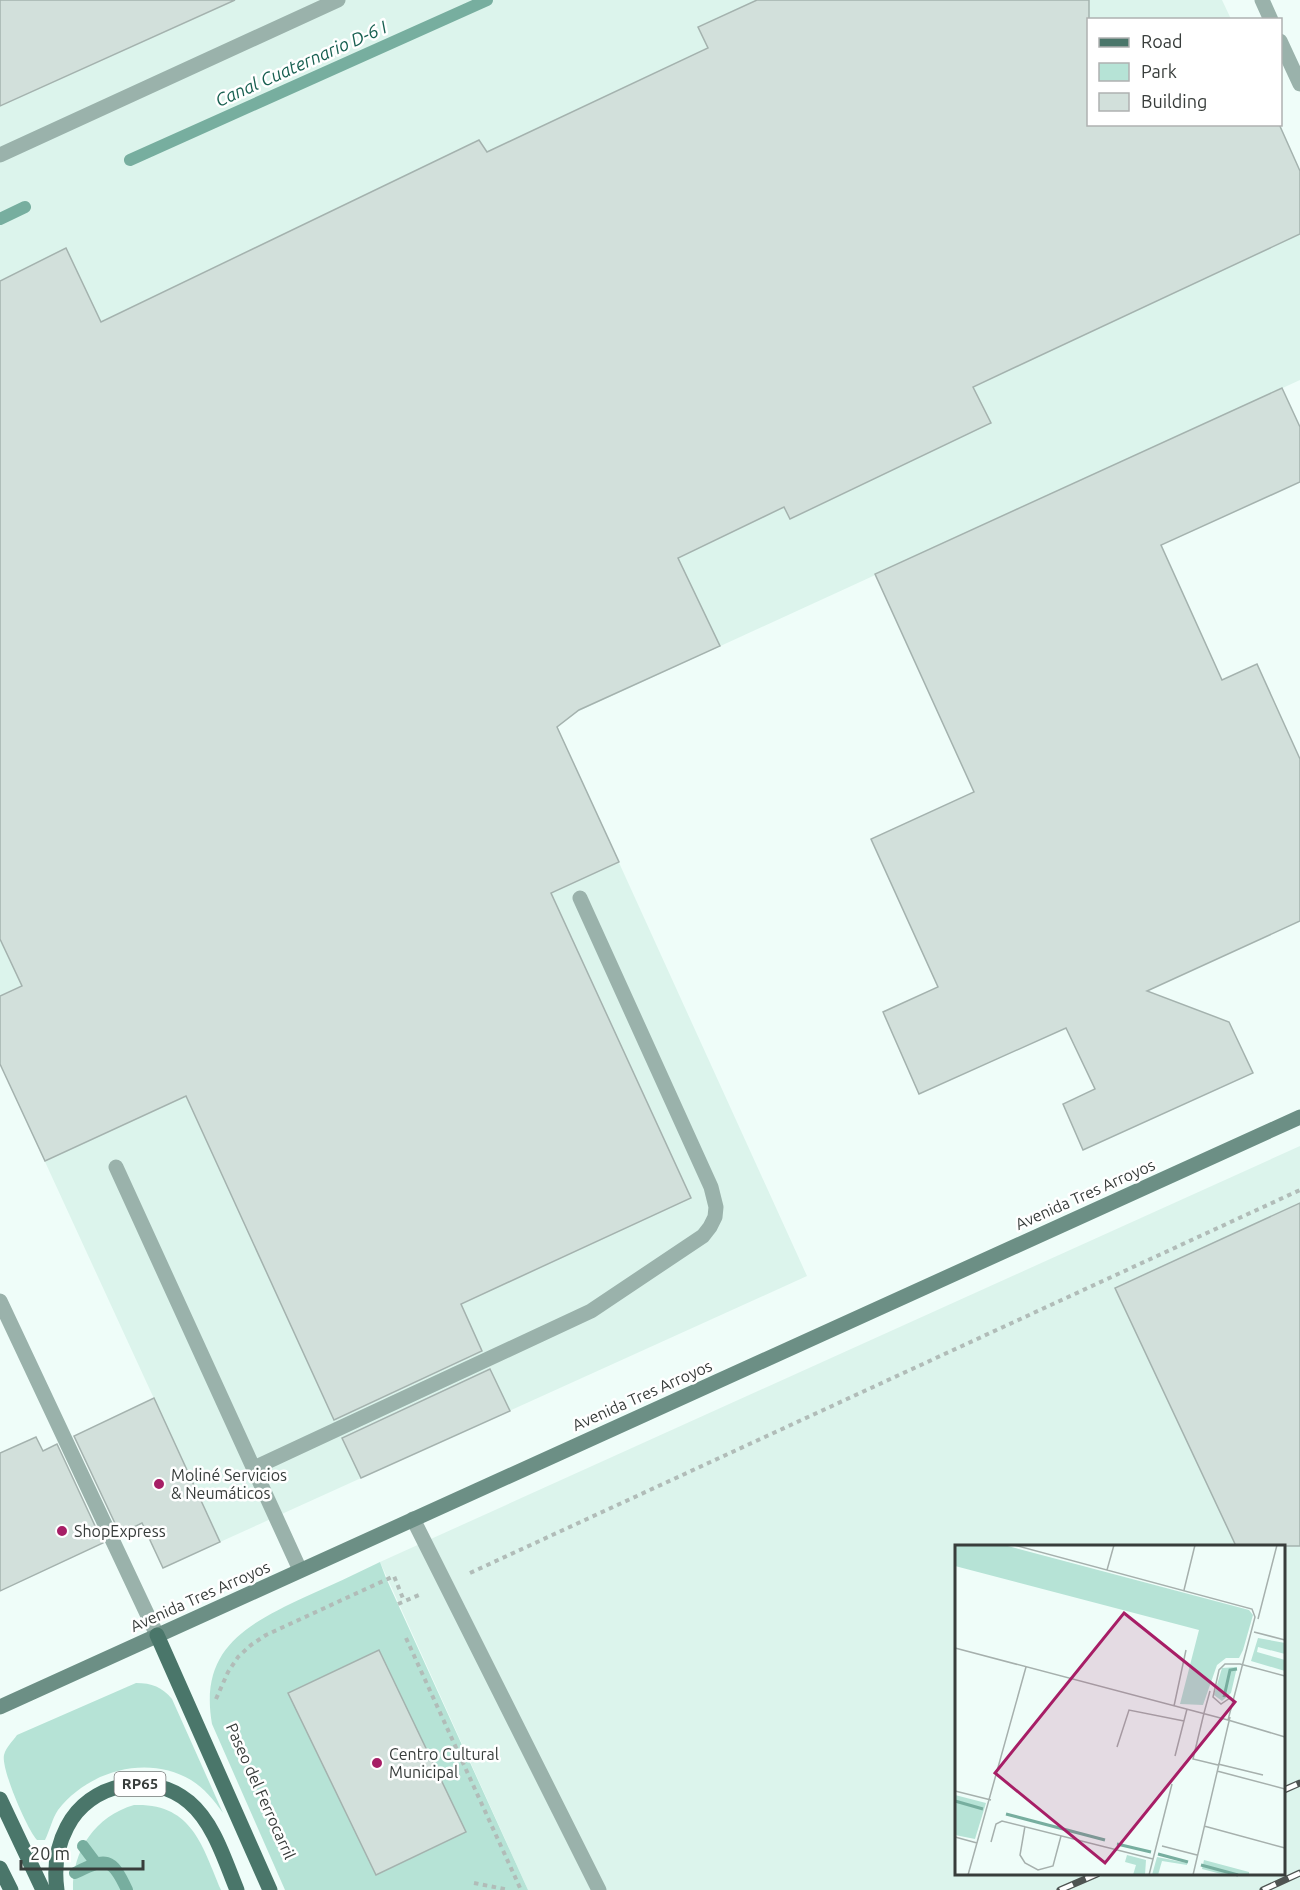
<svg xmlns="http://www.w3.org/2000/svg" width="1300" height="1890" font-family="Ubuntu,sans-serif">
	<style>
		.built { fill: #dcf4ec; fill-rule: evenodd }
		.green { fill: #b6e3d6 }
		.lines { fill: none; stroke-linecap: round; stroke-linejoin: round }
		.stream { stroke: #77ae9f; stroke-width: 12 }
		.building { fill: #d2e0db; stroke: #a4b2ae; stroke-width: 1.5 }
		.path { stroke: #b1bcb8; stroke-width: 4; stroke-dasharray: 4.5 4.5; stroke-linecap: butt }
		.service { stroke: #9ab2ab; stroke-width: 15 }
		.tertiary { stroke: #9ab2ab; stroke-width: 15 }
		.secondary { stroke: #6c8f85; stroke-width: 15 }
		.primary { stroke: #4a766a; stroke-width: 15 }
		.rail-casing { stroke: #4e5452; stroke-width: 7 }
		.rail { stroke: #fff; stroke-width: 4.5; stroke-dasharray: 14; stroke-linecap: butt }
		.poi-dot { fill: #a71e66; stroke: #fff; stroke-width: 2 }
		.labels { text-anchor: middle; stroke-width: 5; stroke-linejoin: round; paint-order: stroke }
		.shield { fill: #fff; stroke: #747776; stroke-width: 1.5 }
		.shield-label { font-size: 15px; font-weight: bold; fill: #383d3b }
		.street-label { font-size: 16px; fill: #383d3b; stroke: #fff }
		.poi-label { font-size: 16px; fill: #383d3b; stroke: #fff; text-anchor: start }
		.water-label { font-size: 18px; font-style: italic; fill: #175f50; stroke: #fff }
		.inset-river { fill: none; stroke: #77ae9f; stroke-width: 3 }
		.inset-road { fill: none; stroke: #a6b0ad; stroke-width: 1.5 }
		.view { fill: #a71e66; fill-opacity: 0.15; stroke: #a71e66; stroke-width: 3 }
		.inset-edge { fill: none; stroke: #383d3b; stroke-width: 3 }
	</style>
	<rect width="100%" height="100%" fill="#effdf9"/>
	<g class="built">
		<path d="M 0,0 L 1222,0 L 1231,19 L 1088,20 L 1088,124 L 1279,125 L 1300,171 L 1300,380 L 555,722 L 807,1276 L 220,1542 L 0,1064 Z"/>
		<path d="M 1300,1146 L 1300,1890 L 528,1890 L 380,1562 ZM 956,1546 L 1284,1546 L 1284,1874 L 956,1874 Z"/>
	</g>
	<g class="green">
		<path d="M 380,1562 L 386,1578 L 528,1890 L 285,1890 L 212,1724 C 199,1650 245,1625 305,1597 C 330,1586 355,1574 380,1562 Z"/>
		<path d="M 136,1683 C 152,1683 162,1687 172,1699 L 223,1813 C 214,1800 204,1788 191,1780 C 147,1754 88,1771 58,1810 C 52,1819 50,1830 45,1840 L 37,1840 C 27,1829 1,1769 4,1755 C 6,1747 13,1741 17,1735 Z"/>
		<path d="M 134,1805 C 192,1803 202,1845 221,1890 L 73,1890 C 72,1850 96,1816 134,1805 Z"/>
	</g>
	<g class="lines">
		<g class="stream">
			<path d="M 130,160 L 487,0"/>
			<path d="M 0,219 L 25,207"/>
			<path d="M 83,1846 L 95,1862"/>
			<path d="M 75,1873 C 106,1857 112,1857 127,1890"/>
		</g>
	</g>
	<g class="building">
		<path d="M 0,0 L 235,0 L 0,106 Z"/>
		<path d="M 757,0 L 1089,0 L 1089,124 L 1279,124 L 1300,171 L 1300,234 L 973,387 L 991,423 L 790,519 L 784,507 L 678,558 L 720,646 L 579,710 L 557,727 L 619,862 L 551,893 L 691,1198 L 461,1304 L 482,1351 L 334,1420 L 186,1096 L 45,1161 L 0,1064 L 0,996 L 22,986 L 0,939 L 0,281 L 66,248 L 101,322 L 479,140 L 487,152 L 708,48 L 698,27 Z"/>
		<path d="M 1282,388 L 1300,427 L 1300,482 L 1161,545 L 1222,680 L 1257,664 L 1300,759 L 1300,921 L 1147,991 L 1229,1022 L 1253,1073 L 1083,1150 L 1063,1104 L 1095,1089 L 1066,1028 L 919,1094 L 883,1012 L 938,987 L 871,839 L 974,792 L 875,574 Z"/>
		<path d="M 1300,1203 L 1300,1546 L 1236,1546 L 1115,1288 Z"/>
		<path d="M 490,1369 L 510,1411 L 361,1478 L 342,1438 Z"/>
		<path d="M 154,1398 L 220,1542 L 163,1568 L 142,1523 L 120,1534 L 74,1436 Z"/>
		<path d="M 36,1437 L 43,1451 L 57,1444 L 103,1543 L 0,1591 L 0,1453 Z"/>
		<path d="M 379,1650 L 466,1832 L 376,1875 L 288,1693 Z"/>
	</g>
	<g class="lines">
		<g class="path">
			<path d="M 470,1573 L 1300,1190"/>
			<path d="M 398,1604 L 419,1595"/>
			<path d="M 406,1638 L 521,1890"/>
			<path d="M 216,1699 L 228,1672 L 238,1657 L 251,1645 L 266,1635 L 394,1576 L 404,1601"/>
			<path d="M 474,1883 L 509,1890"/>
		</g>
		<g class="service">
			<path d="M 0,155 L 338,0"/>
			<path d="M 116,1167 L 300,1570"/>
			<path d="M 0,1301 L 157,1635"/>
			<path d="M 254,1468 L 591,1311 L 703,1236 L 710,1227 L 715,1217 L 716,1207 L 711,1187 L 580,898"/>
			<path d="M 413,1519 L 599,1890"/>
		</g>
		<g class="tertiary">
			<path d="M 1262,0 L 1271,20"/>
			<path d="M 1280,41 L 1300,84"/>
		</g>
		<path class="secondary" d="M 0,1707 L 1300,1117"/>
		<g class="primary">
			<path d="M 157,1635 L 270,1890"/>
			<path d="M 0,1799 L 43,1890"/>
			<path d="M 0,1868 L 11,1890"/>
			<path d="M 57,1890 C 54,1869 57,1846 67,1827 C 89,1783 151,1770 189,1802 C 214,1823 225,1861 237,1890"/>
		</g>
		<defs>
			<g id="rail">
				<path d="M 1284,1790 L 1300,1783"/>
				<path d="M 1060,1890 L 1097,1874"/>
				<path d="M 1263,1890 L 1300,1873"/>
			</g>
		</defs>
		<use href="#rail" class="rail-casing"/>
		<use href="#rail" class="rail"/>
	</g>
	<g class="poi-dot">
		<circle cx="159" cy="1484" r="6"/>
		<circle cx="62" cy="1531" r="6"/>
		<circle cx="377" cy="1763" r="6"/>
	</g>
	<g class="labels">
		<rect class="shield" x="114.5" y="1772" width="51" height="24" rx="4.5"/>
		<g class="shield-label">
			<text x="140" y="1789">RP65</text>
		</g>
		<g class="street-label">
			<text transform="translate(1085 1194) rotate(-24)" y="6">Avenida Tres Arroyos</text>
			<text transform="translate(642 1395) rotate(-24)" y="6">Avenida Tres Arroyos</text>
			<text transform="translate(200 1596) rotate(-24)" y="6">Avenida Tres Arroyos</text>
			<text transform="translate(261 1791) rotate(66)" y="6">Paseo del Ferrocarril</text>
		</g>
		<g class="poi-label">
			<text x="171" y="1481">Moliné Servicios<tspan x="171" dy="18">&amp; Neumáticos</tspan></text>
			<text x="74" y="1537">ShopExpress</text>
			<text x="389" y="1760">Centro Cultural<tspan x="389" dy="18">Municipal</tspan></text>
		</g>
		<g class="water-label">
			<text transform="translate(301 64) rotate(-24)" y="6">Canal Cuaternario D-6 I</text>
		</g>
	</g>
	<g transform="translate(955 1545)">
		<rect width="330" height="330" fill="#effdf9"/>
		<path d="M 0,0 L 49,0 L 294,65 L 298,70 L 288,105 L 284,113 L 271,113 L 262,120 L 248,160 L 225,159 L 244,85 L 0,21 ZM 303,93 L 330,98 L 330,109 L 303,102 L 302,107 L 330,115 L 330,126 L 296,116 ZM 282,122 L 276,148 L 267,156 L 259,150 L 267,123 ZM 0,250 L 31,258 L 20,294 L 0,290 ZM 172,310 L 191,315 L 190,330 L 178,330 L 181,320 L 170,317 ZM 202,312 L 232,318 L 232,320 L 207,316 L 203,330 L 197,330 ZM 249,315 L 294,327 L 294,330 L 270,330 L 247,324 Z" fill="#b6e3d6"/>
		<path class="inset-river" d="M 269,152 L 275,125 L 282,124M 0,256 L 28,264M 51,269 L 150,295M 162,299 L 196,307M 203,309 L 233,317M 246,320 L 283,330"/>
		<path class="inset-road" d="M 59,0 L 297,64 L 300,72 L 273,175M 152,25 L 159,0M 229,45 L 240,0M 303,74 L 322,0M 299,87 L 330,95M 0,103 L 273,175M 275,153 L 266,159 L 258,152 L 264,125 L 270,119 L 285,119 L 330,131M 219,161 L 231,105M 249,168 L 238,214 L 263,220M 249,168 L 255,146M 273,175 L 330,192M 162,202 L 174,165 L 229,176M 220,211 L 232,164M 263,219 L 308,230M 262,226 L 330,244M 0,246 L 36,255M 70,281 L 65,310 L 70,318 L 83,325 L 98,321 L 106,291M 249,281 L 330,303M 0,292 L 22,298M 36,297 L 41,279 L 47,276 L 198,314M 207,301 L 242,310M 13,330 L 71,122M 194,330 L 217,239M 238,330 L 275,172"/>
		<path class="view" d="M 169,68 L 280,157 L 150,318 L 40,228 Z"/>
		<rect width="330" height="330" class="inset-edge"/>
	</g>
	<rect x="1087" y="18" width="195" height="108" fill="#ffffff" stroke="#afb1b1" stroke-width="1.5"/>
	<rect x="1099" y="38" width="30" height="9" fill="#4a766a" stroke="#afb1b1" stroke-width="1.5"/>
	<text x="1141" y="48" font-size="18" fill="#383d3b">Road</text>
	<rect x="1099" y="63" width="30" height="18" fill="#b6e3d6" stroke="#afb1b1" stroke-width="1.5"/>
	<text x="1141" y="78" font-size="18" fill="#383d3b">Park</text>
	<rect x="1099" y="93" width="30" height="18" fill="#d2e0db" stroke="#afb1b1" stroke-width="1.5"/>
	<text x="1141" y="108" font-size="18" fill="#383d3b">Building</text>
	<path d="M21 1860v9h122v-9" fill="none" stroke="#383d3b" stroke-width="3"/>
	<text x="30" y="1860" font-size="18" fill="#383d3b" stroke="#ffffff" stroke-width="4.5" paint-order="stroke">20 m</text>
</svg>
